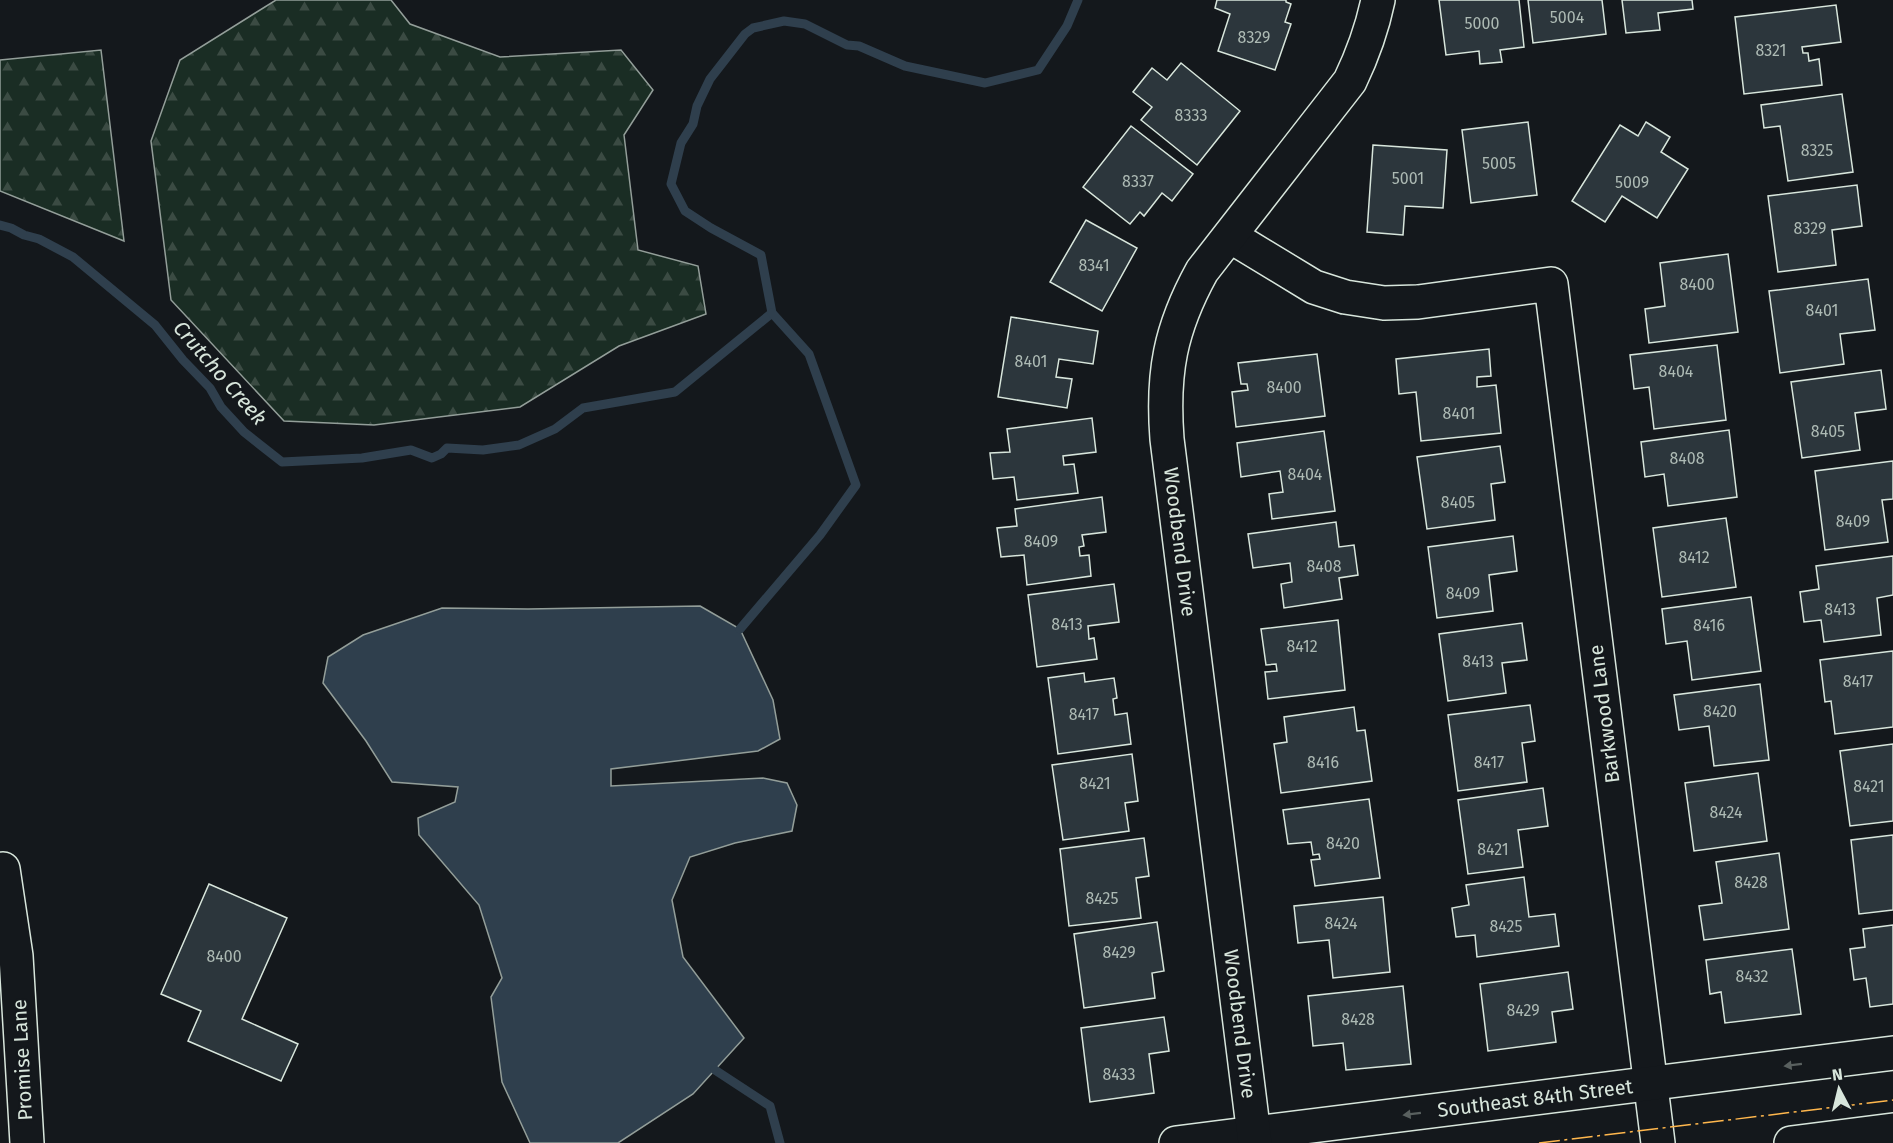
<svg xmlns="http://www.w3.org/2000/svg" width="1893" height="1143" font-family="'Fira Sans',sans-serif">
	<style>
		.forest { fill: url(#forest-firs); stroke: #939e99; stroke-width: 1.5 }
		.water { fill: #2f3f4d; stroke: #939e99; stroke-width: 1.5 }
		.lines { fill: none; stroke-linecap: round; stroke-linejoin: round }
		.stream { stroke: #2f3f4d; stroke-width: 9 }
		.building { fill: #2c363c; stroke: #d8e6dc; stroke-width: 1.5 }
		.minor-casing { stroke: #d8e6dc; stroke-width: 36 }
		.minor { stroke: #14181c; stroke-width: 33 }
		.power { stroke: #ffb74d; stroke-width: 1.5; stroke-dasharray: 21 4.5 3 4.5; stroke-linecap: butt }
		.oneway { fill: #59605f }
		.labels { text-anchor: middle; stroke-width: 4.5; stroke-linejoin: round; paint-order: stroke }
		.number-label { font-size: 16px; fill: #adbab4 }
		.street-label { font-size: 20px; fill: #d8e6dc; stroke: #14181c }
		.water-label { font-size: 21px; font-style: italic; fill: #d8e6dc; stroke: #14181c }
	</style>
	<defs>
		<pattern id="forest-firs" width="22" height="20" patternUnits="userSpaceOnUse" patternTransform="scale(1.5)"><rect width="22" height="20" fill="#1a2d24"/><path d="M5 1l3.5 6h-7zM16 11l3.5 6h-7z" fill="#3b4b43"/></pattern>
	</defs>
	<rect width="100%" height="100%" fill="#14181c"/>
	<g class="forest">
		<path d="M 276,0 L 391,0 L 410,24 L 500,57 L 621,50 L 653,90 L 624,135 L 638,250 L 698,266 L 706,314 L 619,346 L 520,407 L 374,425 L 284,421 L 171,300 L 151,141 L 180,60 Z"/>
		<path d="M 101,50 L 124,241 L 0,191 L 0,60 Z"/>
	</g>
	<path class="water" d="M 700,606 L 740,629 L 773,700 L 780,739 L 758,751 L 611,769 L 611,786 L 763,778 L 787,783 L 797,805 L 792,831 L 735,843 L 690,857 L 672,900 L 683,957 L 744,1038 L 693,1094 L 618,1143 L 530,1143 L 502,1082 L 491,997 L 502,978 L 479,905 L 419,835 L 418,818 L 455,802 L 458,787 L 392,782 L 366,741 L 323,683 L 328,657 L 363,635 L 442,608 L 528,609 Z"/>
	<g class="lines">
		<g class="stream">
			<path d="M 0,225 L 11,228 L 24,235 L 39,239 L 73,257 L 155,325 L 183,360 L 210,388 L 221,407 L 244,432 L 282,462 L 362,458 L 411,450 L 432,458 L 441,454 L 447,448 L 483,450 L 519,445 L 555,429 L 583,408 L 675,392 L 772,313 L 761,255 L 711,228 L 685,211 L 671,184 L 681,143 L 693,124 L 697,106 L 710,79 L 745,34 L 753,28 L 784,21 L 805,24 L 847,45 L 859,46 L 905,66 L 985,83 L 1038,70 L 1067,26 L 1078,0"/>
			<path d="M 740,629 L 820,535 L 856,485 L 809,354 L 772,313"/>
			<path d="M 715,1070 L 770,1106 L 780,1143"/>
		</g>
	</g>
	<g class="building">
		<path d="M 1217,0 L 1286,0 L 1286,2 L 1291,4 L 1285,22 L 1291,24 L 1275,70 L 1218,51 L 1230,14 L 1215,8 Z"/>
		<path d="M 1439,0 L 1519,0 L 1524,47 L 1500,50 L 1502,62 L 1480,64 L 1479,51 L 1446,55 Z"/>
		<path d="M 1528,0 L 1602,0 L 1606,34 L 1533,43 Z"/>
		<path d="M 1622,0 L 1692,0 L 1693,9 L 1658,13 L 1660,30 L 1626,33 Z"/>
		<path d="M 1836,5 L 1841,42 L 1802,47 L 1803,53 L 1808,53 L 1809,61 L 1819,59 L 1822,85 L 1744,94 L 1735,17 Z"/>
		<path d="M 1181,63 L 1240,111 L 1197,165 L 1141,120 L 1152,107 L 1133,92 L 1152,68 L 1167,80 Z"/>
		<path d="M 1842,94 L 1853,172 L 1788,181 L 1780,126 L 1764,128 L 1761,105 Z"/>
		<path d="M 1528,122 L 1537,195 L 1471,203 L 1462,130 Z"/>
		<path d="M 1646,122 L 1670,137 L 1661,152 L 1688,169 L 1657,218 L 1622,196 L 1605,222 L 1572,201 L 1620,125 L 1638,136 Z"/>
		<path d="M 1131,126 L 1193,174 L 1172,201 L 1162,193 L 1144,216 L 1140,212 L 1130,224 L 1083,187 Z"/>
		<path d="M 1373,145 L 1447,150 L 1443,208 L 1405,206 L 1403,235 L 1367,232 Z"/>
		<path d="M 1857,185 L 1862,226 L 1832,230 L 1836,265 L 1778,272 L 1768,196 Z"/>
		<path d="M 1086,220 L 1137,248 L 1102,311 L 1050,282 Z"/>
		<path d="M 1728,254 L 1738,332 L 1649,343 L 1645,309 L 1665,306 L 1660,263 Z"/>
		<path d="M 1868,279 L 1875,330 L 1840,334 L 1844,364 L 1780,373 L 1769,291 Z"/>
		<path d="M 1011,317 L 1098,331 L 1093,364 L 1059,359 L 1056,377 L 1072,379 L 1067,408 L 998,397 Z"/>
		<path d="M 1717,345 L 1726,420 L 1654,429 L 1649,387 L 1634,389 L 1630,355 Z"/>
		<path d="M 1489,349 L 1491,376 L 1477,377 L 1477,387 L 1496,385 L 1501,433 L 1421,441 L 1416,392 L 1399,394 L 1396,359 Z"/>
		<path d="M 1317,354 L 1325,416 L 1236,427 L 1232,392 L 1248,390 L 1247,384 L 1241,384 L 1238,363 Z"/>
		<path d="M 1881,370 L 1886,409 L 1855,413 L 1860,450 L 1802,458 L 1791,382 Z"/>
		<path d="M 1092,418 L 1096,452 L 1063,456 L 1064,465 L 1074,464 L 1078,493 L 1017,500 L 1014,477 L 993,479 L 990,453 L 1010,452 L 1007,429 Z"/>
		<path d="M 1729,430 L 1737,497 L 1668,506 L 1664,474 L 1645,477 L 1641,442 Z"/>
		<path d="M 1324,431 L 1335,511 L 1272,519 L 1269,494 L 1283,492 L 1280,471 L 1241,477 L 1237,443 Z"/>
		<path d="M 1500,446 L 1505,482 L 1491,484 L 1495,520 L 1427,529 L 1417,457 Z"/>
		<path d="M 1893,461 L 1893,499 L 1882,500 L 1888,542 L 1825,550 L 1815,471 Z"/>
		<path d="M 1102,497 L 1106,532 L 1082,535 L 1084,546 L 1079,547 L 1080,556 L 1089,555 L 1091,576 L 1027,585 L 1024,555 L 1001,557 L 997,528 L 1017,526 L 1015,509 Z"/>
		<path d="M 1726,518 L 1736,587 L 1662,597 L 1653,528 Z"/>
		<path d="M 1336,522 L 1339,547 L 1354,545 L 1358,575 L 1339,578 L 1342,599 L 1284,608 L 1281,584 L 1292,582 L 1290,563 L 1253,568 L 1248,534 Z"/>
		<path d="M 1513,536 L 1517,571 L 1489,575 L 1493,611 L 1437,618 L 1428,547 Z"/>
		<path d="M 1893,556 L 1893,595 L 1877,598 L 1881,635 L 1824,642 L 1821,620 L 1804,622 L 1800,592 L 1819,589 L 1816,566 Z"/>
		<path d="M 1114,584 L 1119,622 L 1088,626 L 1089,639 L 1094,638 L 1097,659 L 1037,667 L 1028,595 Z"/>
		<path d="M 1751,597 L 1761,671 L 1692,680 L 1687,641 L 1666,644 L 1662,609 Z"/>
		<path d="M 1338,620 L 1345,690 L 1268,699 L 1265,672 L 1277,671 L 1276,664 L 1266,665 L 1261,629 Z"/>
		<path d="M 1522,623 L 1527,660 L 1502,663 L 1506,693 L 1448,701 L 1439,634 Z"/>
		<path d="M 1893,651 L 1893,727 L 1835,734 L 1831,701 L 1825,702 L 1820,660 Z"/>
		<path d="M 1084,673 L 1085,682 L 1114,678 L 1117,698 L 1113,699 L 1115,715 L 1127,713 L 1131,744 L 1058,754 L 1048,678 Z"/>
		<path d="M 1760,684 L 1769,760 L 1714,766 L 1709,726 L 1679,730 L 1674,695 Z"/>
		<path d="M 1530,705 L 1535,741 L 1522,743 L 1527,782 L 1458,791 L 1448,715 Z"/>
		<path d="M 1354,707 L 1357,731 L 1365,730 L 1372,781 L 1281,793 L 1274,744 L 1287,742 L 1284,717 Z"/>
		<path d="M 1893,744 L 1893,821 L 1850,826 L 1840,751 Z"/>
		<path d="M 1132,754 L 1138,801 L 1125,803 L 1129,831 L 1063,840 L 1052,765 Z"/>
		<path d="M 1758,773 L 1767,841 L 1694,851 L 1685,783 Z"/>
		<path d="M 1543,788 L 1548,826 L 1518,830 L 1523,867 L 1468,874 L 1458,800 Z"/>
		<path d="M 1369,799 L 1380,878 L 1315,886 L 1311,860 L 1320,859 L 1319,854 L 1313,855 L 1311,842 L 1288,844 L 1283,810 Z"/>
		<path d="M 1893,835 L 1893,910 L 1859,914 L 1851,840 Z"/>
		<path d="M 1144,838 L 1149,876 L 1136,878 L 1141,918 L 1069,926 L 1060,849 Z"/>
		<path d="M 1779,853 L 1789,929 L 1704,940 L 1699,906 L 1722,903 L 1716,862 Z"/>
		<path d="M 1524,877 L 1529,917 L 1555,914 L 1559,946 L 1477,957 L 1475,935 L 1456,937 L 1452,908 L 1469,905 L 1466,885 Z"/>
		<path d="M 209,884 L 287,918 L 242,1019 L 298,1044 L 281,1081 L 188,1041 L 201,1011 L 161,994 Z"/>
		<path d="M 1383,897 L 1390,972 L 1333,978 L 1329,940 L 1298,943 L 1294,906 Z"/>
		<path d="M 1157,922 L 1164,971 L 1152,973 L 1155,998 L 1084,1008 L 1074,934 Z"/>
		<path d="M 1893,925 L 1893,1004 L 1870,1007 L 1866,978 L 1854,980 L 1850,949 L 1865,947 L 1863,929 Z"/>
		<path d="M 1792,949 L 1801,1014 L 1725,1023 L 1721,992 L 1710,994 L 1706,960 Z"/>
		<path d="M 1568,972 L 1573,1009 L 1552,1012 L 1556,1042 L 1488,1051 L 1480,984 Z"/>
		<path d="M 1403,986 L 1411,1064 L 1346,1070 L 1343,1043 L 1313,1046 L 1308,996 Z"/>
		<path d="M 1164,1017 L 1169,1051 L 1149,1054 L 1154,1093 L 1090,1102 L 1081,1028 Z"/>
	</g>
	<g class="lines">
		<defs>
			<g id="minor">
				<path d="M 1230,236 L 1314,287 L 1345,297 L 1384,303 L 1418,302 L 1551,284 L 1658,1143"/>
				<path d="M 3,869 L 16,956 L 27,1143"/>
				<path d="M 1176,1143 L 1893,1053"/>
				<path d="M 1255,1143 L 1167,439 C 1162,373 1170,329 1202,271 L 1350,81 C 1363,54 1372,29 1378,0"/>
				<path d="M 1791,1143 L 1893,1130"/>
			</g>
		</defs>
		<use href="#minor" class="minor-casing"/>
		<use href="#minor" class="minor"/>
		<path class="power" d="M 1539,1143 L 1893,1100"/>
	</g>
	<defs><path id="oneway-solid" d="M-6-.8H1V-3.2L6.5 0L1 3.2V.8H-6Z" transform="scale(1.5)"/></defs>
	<g class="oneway">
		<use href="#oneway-solid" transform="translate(1793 1065) rotate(173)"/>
		<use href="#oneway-solid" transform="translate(1412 1114) rotate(173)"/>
	</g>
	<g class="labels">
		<g class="number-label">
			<text x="1567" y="23">5004</text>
			<text x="1482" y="29">5000</text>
			<text x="1254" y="43">8329</text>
			<text x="1771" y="56">8321</text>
			<text x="1191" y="121">8333</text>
			<text x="1817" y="156">8325</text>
			<text x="1499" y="169">5005</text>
			<text x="1408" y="184">5001</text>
			<text x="1138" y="187">8337</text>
			<text x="1632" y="188">5009</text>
			<text x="1810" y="234">8329</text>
			<text x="1094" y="271">8341</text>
			<text x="1697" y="290">8400</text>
			<text x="1822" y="316">8401</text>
			<text x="1031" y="367">8401</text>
			<text x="1676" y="377">8404</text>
			<text x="1284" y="393">8400</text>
			<text x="1459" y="419">8401</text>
			<text x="1828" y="437">8405</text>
			<text x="1687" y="464">8408</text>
			<text x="1305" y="480">8404</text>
			<text x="1458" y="508">8405</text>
			<text x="1853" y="527">8409</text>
			<text x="1041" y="547">8409</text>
			<text x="1694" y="563">8412</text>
			<text x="1324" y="572">8408</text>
			<text x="1463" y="599">8409</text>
			<text x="1840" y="615">8413</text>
			<text x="1067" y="630">8413</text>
			<text x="1709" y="631">8416</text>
			<text x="1302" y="652">8412</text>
			<text x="1478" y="667">8413</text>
			<text x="1858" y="687">8417</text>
			<text x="1720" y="717">8420</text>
			<text x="1084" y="720">8417</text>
			<text x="1323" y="768">8416</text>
			<text x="1489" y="768">8417</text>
			<text x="1095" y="789">8421</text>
			<text x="1869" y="792">8421</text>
			<text x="1726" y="818">8424</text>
			<text x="1343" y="849">8420</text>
			<text x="1493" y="855">8421</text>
			<text x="1751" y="888">8428</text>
			<text x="1102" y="904">8425</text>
			<text x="1341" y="929">8424</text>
			<text x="1506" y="932">8425</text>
			<text x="1119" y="958">8429</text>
			<text x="224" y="962">8400</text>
			<text x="1752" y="982">8432</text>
			<text x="1523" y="1016">8429</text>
			<text x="1358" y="1025">8428</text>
			<text x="1119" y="1080">8433</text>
		</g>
		<g class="street-label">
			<text transform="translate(1180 542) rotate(83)" y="7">Woodbend Drive</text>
			<text transform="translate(1604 714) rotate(-97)" y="7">Barkwood Lane</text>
			<text transform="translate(1240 1024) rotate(83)" y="7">Woodbend Drive</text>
			<text transform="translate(22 1060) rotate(-93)" y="7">Promise Lane</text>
			<text transform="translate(1535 1098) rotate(-7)" y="7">Southeast 84th Street</text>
		</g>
		<g class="water-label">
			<text transform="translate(220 373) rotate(49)" y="7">Crutcho Creek</text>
		</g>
	</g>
	<g transform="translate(1839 1089) rotate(353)" stroke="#14181c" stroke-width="4.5" paint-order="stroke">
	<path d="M0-4.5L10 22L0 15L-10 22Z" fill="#d8e6dc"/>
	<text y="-9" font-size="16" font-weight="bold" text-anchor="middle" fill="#d8e6dc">N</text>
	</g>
</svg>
